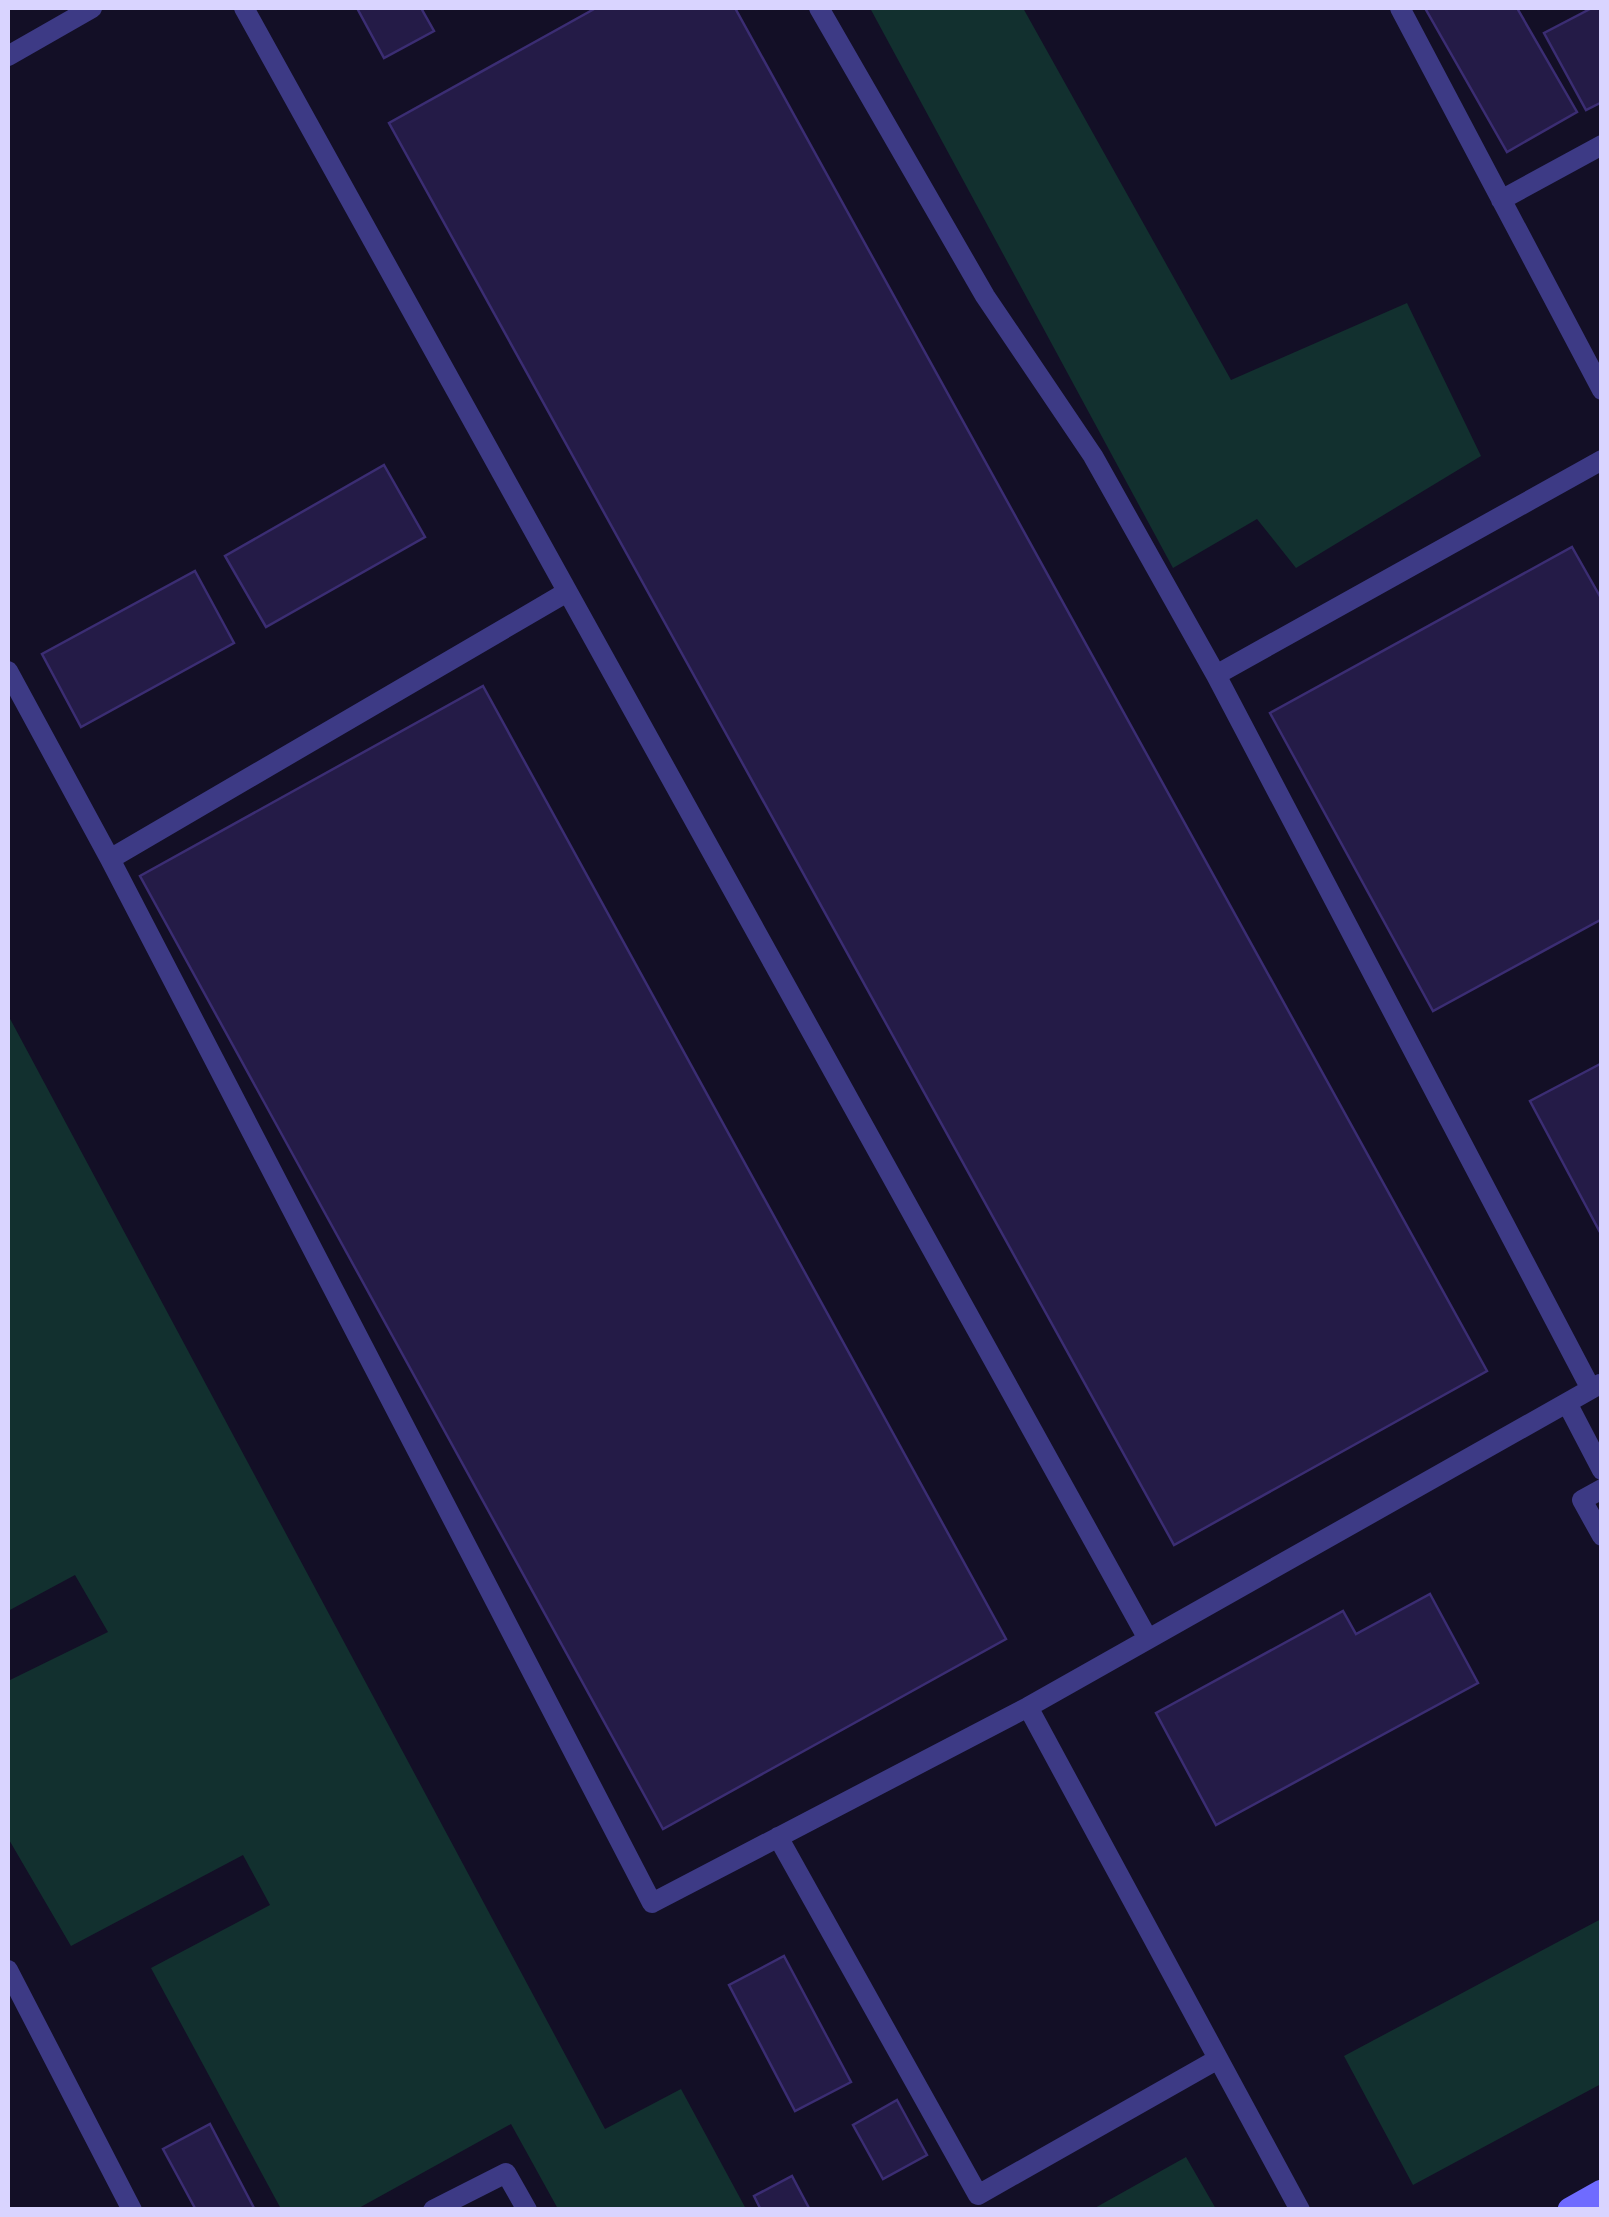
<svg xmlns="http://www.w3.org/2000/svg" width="1609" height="2217" font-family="Figtree,sans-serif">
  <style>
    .green { fill: #12302f }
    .building { fill: #241b47; stroke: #3b2d73; stroke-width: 2.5 }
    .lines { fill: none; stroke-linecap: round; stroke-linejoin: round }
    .lane { stroke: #3d3a85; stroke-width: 20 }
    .secondary { stroke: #6f6bff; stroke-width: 25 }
  </style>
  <rect width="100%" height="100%" fill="#130f26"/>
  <path class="green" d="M870,8H1023L1231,380L1407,303L1481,456L1296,568L1257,519L1173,568Z
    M8,1015L605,2129L681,2089L746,2209H558L511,2124L357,2209H281L151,1968L270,1905L243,1855L71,1946L8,1838V1681L108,1632L75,1575L8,1611Z
    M1601,1919V2084L1413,2185L1344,2056Z
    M1186,2157L1216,2209H1093Z"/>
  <path class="building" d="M357,8H421L434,31L384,58Z
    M596,8H735L1487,1371L1174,1545L389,123Z
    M1425,8H1517L1577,112L1507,152Z
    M1592,8H1602V102L1586,110L1544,33Z
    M384,465L425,537L266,627L225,556Z
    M1572,547L1602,600V919L1433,1011L1270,713Z
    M195,571L234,643L81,727L42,654Z
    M483,686L1006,1639L663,1829L140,876Z
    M1602,1063V1236L1530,1101Z
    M1430,1594L1478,1683L1216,1825L1156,1713L1343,1611L1356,1634Z
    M784,1956L851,2082L795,2111L729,1985Z
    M897,2100L927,2155L883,2179L853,2125Z
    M210,2124L255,2210H196L163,2149Z
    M792,2176L810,2210H761L754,2196Z"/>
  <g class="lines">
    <path class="lane" d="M244,8L1148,1639
      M819,8L985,296L1093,456L1216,675L1591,1389
      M1400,8L1602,390
      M8,56L92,8
      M1501,200L1602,145
      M8,671L110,859L652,1903L1028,1707
      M1216,675L1602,460
      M110,859L567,592
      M1567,1403L1602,1470
      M1602,1489L1582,1500L1602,1536
      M778,1837L978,2195L1218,2059
      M8,1970L132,2210
      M433,2210L506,2173L527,2210
      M1300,2210L1028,1707L1600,1384"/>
    <path class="secondary" d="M1570,2210L1602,2192"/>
  </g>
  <rect width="1609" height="2217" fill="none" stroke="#d9d4ff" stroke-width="20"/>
</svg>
